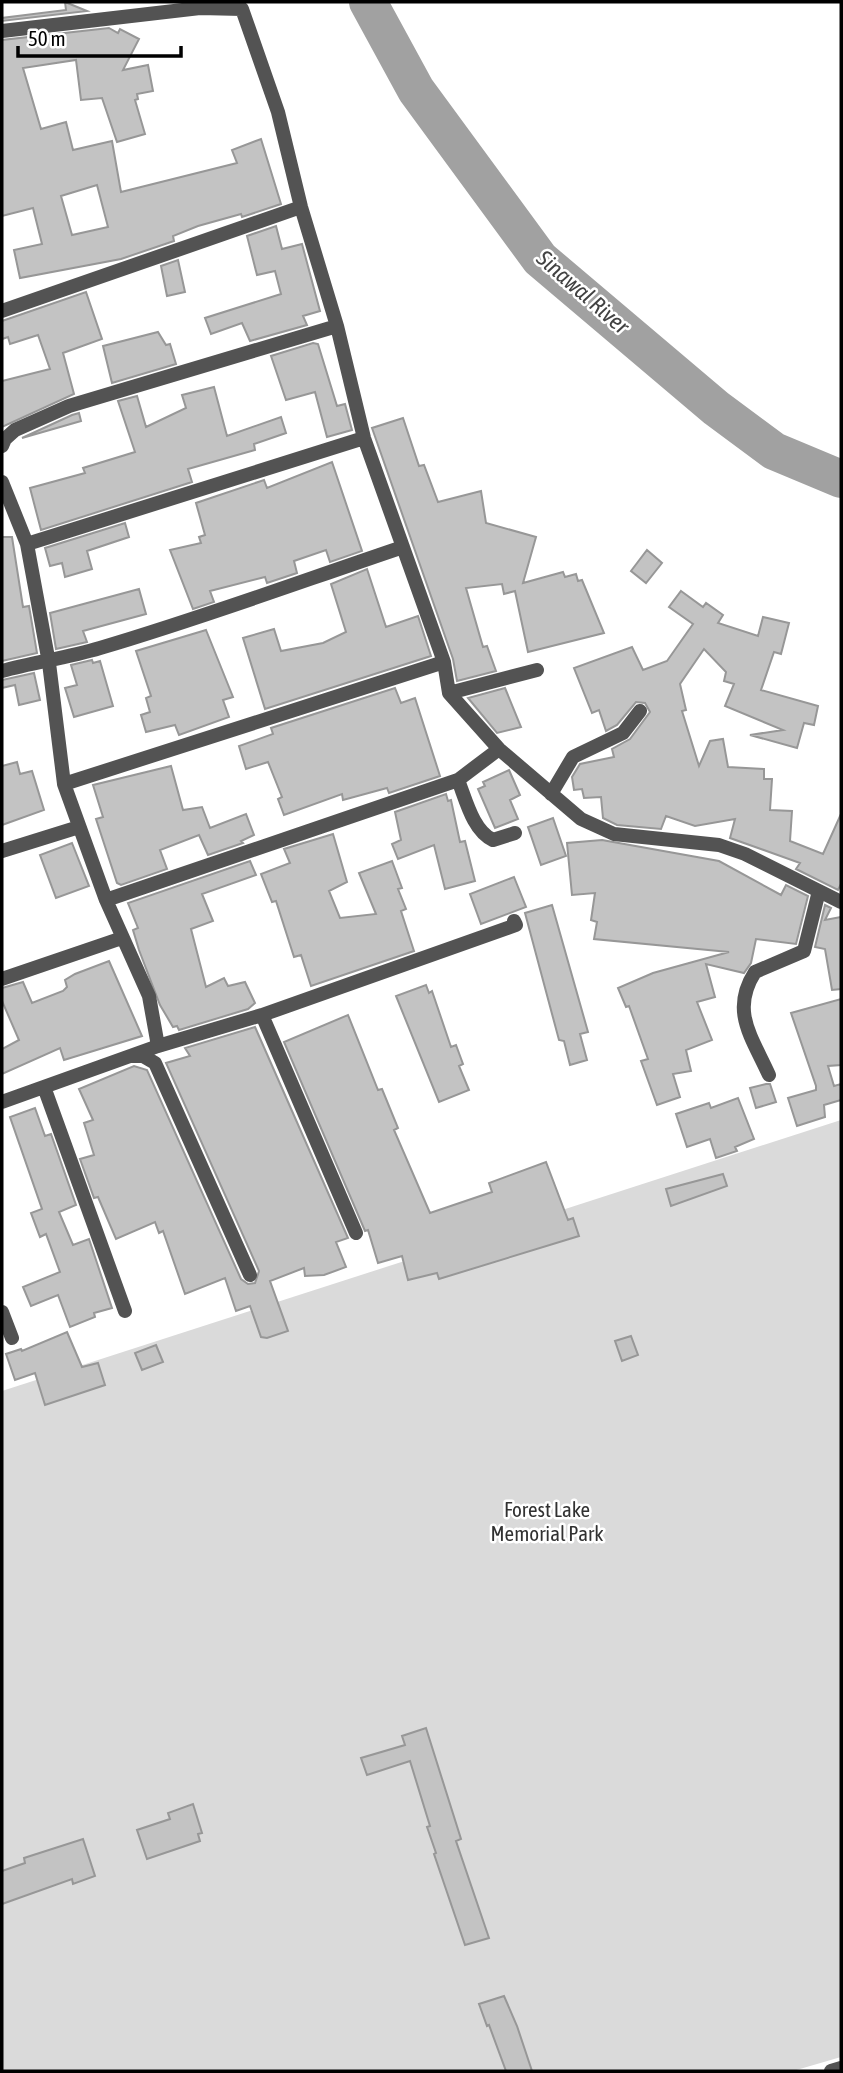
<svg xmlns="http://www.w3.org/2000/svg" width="843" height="2073" font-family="'Asap Condensed',sans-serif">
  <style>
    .green { fill: #dadada }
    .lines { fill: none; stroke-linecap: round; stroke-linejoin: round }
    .river { stroke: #a1a1a1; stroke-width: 38 }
    .building { fill: #c3c3c3; stroke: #979797; stroke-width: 2; fill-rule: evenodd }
    .street { stroke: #535353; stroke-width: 14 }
    .labels { text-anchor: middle; stroke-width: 5; stroke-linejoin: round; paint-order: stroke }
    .park-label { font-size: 21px; fill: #313131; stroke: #fff }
    .water-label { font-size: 23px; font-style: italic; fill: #424242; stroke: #fff }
  </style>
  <rect width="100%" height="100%" fill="#fff"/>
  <path class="green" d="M841,1120V2057L793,2071H2V1391Z"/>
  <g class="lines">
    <path class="river" d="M368,2L416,90L540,259L716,408L774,451L841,479"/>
  </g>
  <path class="building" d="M65,2L87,11L2,21V18L66,10Z
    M109,28L118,33L120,29L139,39L123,70L148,65L153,91L137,94L138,99L135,100L145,134L117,142L102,98L81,100L76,60L23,68L41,129L66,122L73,150L112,141L121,192L237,163L232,150L261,139L281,204L242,217L241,214L198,226L173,236L174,241L121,259L20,278L14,250L42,244L33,208L2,216V40ZM97,185L108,227L72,235L61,196Z
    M276,226L282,249L302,244L320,311L303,316L307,325L250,341L242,323L211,334L205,318L281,294L275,271L257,275L247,236Z
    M178,260L185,292L167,296L161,266Z
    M86,292L102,339L63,353L74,394L2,427V381L50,369L38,335L10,344L8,337L2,339V321Z
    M158,332L166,345L170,344L176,364L112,383L103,346Z
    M313,343L318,344L337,406L345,404L352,430L327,437L315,392L286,400L271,356Z
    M214,387L227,436L281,417L286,433L254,444L255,450L188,469L192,482L41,530L30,488L85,473L83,468L135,452L118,401L137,396L146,427L186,408L182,395Z
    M79,413L81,421L22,438L72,415Z
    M403,418L419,466L424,465L438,502L481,491L486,523L536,537L523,583L563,572L565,577L576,574L578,581L582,580L604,633L528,652L515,591L504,594L502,584L466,588L483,647L487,646L496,671L457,681L453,659L372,428Z
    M332,462L362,551L330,562L326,550L294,561L297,573L267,583L265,577L210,591L214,602L193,609L170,550L201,543L199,537L205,535L196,503L264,480L267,488Z
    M125,523L129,537L87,551L92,569L65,577L62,563L50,566L45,548Z
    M2,537H12L23,607L29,606L37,653L2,661Z
    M647,550L662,563L646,583L631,571Z
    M367,569L386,627L418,616L431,656L265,709L243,638L274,629L281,651L323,643L346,632L331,584Z
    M139,589L146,614L83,631L87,642L56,649L50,613Z
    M681,591L703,607L706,603L723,615L718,623L758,636L763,617L789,623L781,654L774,652L761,690L818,706L814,725L804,723L797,748L750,735L783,730L725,706L734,684L724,681L726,672L704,649L680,684L686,710L682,711L699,766L710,741L723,739L728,767L764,769V779H772L770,810L792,811L790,841L823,854L841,814V884L838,890L796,869L800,863L730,838L735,819L695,826L666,816L661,829L617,825L603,818L601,797L584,798L582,789L574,790L572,777L580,764L614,757L612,749L630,739L650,712L645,703L636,702L617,725L606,731L599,710L592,713L574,668L632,647L643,670L667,661L693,624L669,607Z
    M206,630L233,697L223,700L229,717L179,735L175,725L146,732L141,715L150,712L146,698L151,696L136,651Z
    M92,660L93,663L100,661L113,706L74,717L65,688L77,685L71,665Z
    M34,673L40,700L19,705L15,685L2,688V680Z
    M395,688L401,703L415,698L440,776L389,793L387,788L343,800L342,794L284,815L278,799L282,797L268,762L246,769L239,746L273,734L271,728Z
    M505,688L521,727L497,733L468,698Z
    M17,762L20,774L32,771L44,810L2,825V766Z
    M171,766L183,810L202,807L210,828L246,814L254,835L241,841L243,843L208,855L199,835L160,850L167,869L121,885L117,883L96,819L103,817L93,785Z
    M509,770L520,795L510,800L518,819L495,828L478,789L485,786L483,782Z
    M446,794L448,801L451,800L460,842L465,841L475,881L445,889L434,845L398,859L392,844L401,840L395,812Z
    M553,818L566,856L541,865L528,827Z
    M333,834L347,882L329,891L340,918L376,914L359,873L392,861L402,888L398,889L406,909L401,911L414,951L311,986L301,955L294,957L276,901L272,902L261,874L290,863L284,849Z
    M602,840L719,861L781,895L786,885L808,896L796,944L756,939L751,963L744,973L706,964L715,997L697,1002L712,1040L686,1050L691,1071L673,1074L680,1097L657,1105L641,1061L648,1059L629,1006L626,1007L618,988L653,973L729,952L594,939L597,922L591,920L595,893L572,895L567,843Z
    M72,843L89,886L56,898L40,855Z
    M250,861L256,875L202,894L213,921L191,929L206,987L224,978L228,986L245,982L255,1003L248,1009L179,1030L177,1026L173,1027L160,1005L139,950L133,930L138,928L128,903Z
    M514,877L526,907L481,924L470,894Z
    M552,905L588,1032L580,1034L587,1060L570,1065L564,1041L559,1040L525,913Z
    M825,905L831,908L825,920L841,917V989L832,990L825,949L815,947Z
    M109,961L142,1036L64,1060L60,1048L2,1074V1049L19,1040L2,1001V988L23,982L32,1003L63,991L67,987L65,980L75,974Z
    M426,985L429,993L432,991L451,1047L456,1045L463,1064L459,1066L469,1090L439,1102L396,996Z
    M841,999V1065L828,1066L834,1086L841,1084V1100L824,1105L825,1117L797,1126L788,1098L816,1090V1086L791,1013Z
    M348,1015L378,1090L382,1089L398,1128L394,1130L430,1213L492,1192L489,1183L546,1162L568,1220L573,1218L579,1236L439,1279L437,1273L408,1280L402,1256L378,1263L368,1230L365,1231L284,1042Z
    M255,1027L348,1238L336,1242L346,1267L324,1275L305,1276L304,1268L270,1281L288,1331L267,1338L261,1337L250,1306L236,1311L225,1278L185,1294L163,1231L159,1233L155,1222L116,1239L98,1197L94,1198L80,1159L94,1155L84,1123L93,1120L79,1089L134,1066L147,1070L241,1279L248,1284L255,1283L259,1271L166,1063L190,1056L185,1048Z
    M766,1084H770L776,1102L756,1108L750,1088Z
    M738,1098L754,1139L735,1147L737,1151L716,1158L710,1139L687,1147L676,1114L709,1103L711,1108Z
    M35,1108L45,1136L51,1134L76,1205L59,1212L73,1245L89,1239L112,1308L94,1313L95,1317L70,1327L58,1295L31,1306L23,1287L60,1272L46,1234L40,1237L31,1213L42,1209L10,1117Z
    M723,1174L727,1186L671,1206L666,1189Z
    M67,1332L82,1367L98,1363L105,1385L45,1405L35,1373L15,1380L6,1354L21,1349L22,1351Z
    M631,1336L638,1355L622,1361L615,1341Z
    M156,1345L163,1362L142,1370L135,1353Z
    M426,1728L461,1839L456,1841L489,1938L465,1945L434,1854L436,1853L427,1827L430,1826L410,1761L367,1775L361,1758L405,1745L402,1736Z
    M193,1804L202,1833L198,1834L200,1841L147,1859L137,1830L170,1819L168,1813Z
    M83,1839L95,1876L73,1884L72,1879L2,1904V1871L25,1863L24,1858Z
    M504,1996L517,2026L532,2071H506L489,2025L487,2026L479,2004Z"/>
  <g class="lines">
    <path class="street" d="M2,31L200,8L242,9L278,112L301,207L337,326L364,438L444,662
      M2,311L301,207
      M2,446L5,439L15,430L69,406L337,326
      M2,482L27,544L49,663L64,784L106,900L149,996L158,1046
      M27,544L364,438
      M2,671C34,662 67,658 100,648C202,618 302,581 403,547
      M449,693L537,670
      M458,780C466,800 473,831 493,840L515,833
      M64,784L444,662L449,693L499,749L581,819L614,834L719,845L745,854L841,902
      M551,794L573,757L623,733L640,711
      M2,851L79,827
      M106,900L458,780L499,749
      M2,979L122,938
      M262,1015L356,1233
      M132,1056H143L155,1063L250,1275
      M769,1075C752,1037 730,1011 755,972L804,951L819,891
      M44,1087L125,1311
      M2,1102L158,1046L262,1015L516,925L514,921
      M2,1312L12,1338
      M831,2071L841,2068"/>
  </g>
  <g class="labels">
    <g class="park-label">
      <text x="547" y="1517">Forest Lake<tspan x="547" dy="24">Memorial Park</tspan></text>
    </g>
    <g class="water-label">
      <text transform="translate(583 292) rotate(41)" y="8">Sinawal River</text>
    </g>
  </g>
  <rect width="843" height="2073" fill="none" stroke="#000000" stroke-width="7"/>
  <path d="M18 46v10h163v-10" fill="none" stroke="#000000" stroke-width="3.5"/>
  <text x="28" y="46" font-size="21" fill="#000000" stroke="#ffffff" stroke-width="5" paint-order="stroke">50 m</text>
</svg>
